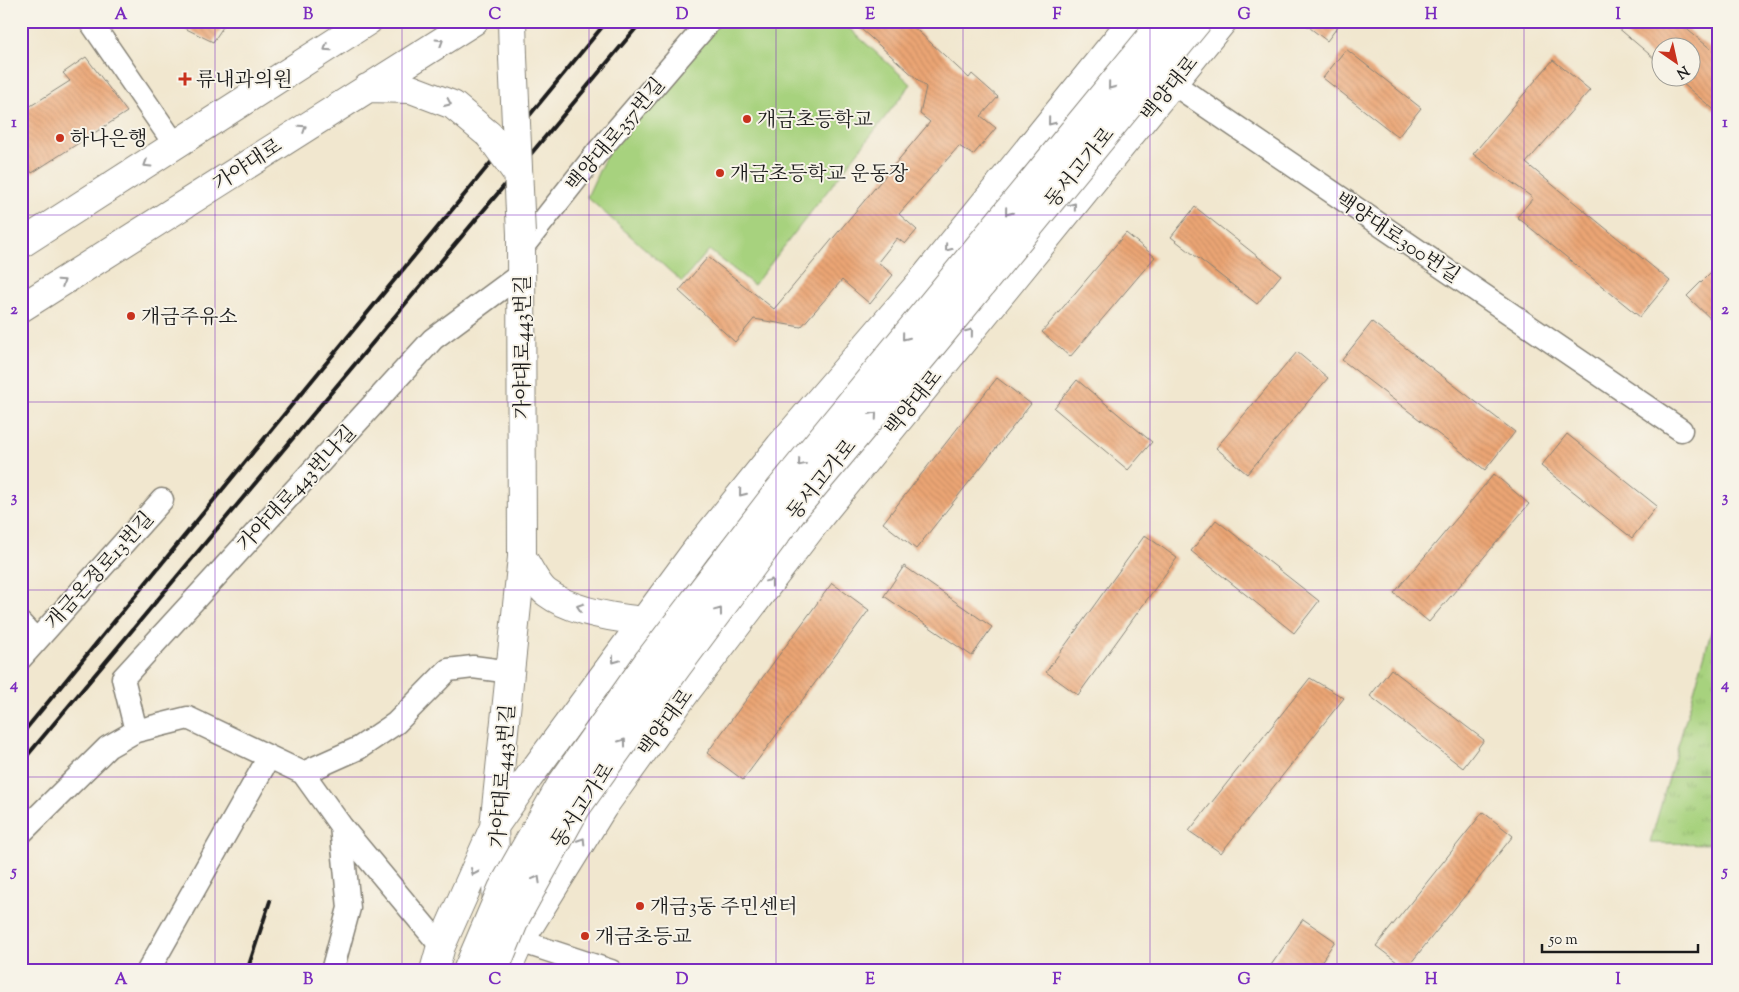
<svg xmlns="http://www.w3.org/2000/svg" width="1739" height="992" font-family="'Sorts Mill Goudy','Noto Serif KR',serif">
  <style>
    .grass { fill: #a7d27e; stroke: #62774d }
    .park { fill: url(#park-tufts); stroke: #62774d }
    .building { fill: url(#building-back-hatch) }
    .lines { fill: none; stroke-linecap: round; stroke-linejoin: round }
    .minor-casing { stroke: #868276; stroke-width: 25 }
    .secondary-casing { stroke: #868276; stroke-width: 30 }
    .minor { stroke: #fff; stroke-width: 22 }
    .secondary { stroke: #fff; stroke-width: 28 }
    .rail { stroke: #1c1c1c; stroke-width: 4 }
    .secondary-bridge-casing { stroke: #868276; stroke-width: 30; stroke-linecap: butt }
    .trunk-bridge-casing { stroke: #868276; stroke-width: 30; stroke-linecap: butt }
    .secondary-bridge { stroke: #fff; stroke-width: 28 }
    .trunk-bridge { stroke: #fff; stroke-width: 28 }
    .oneway { stroke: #999 }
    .grid { fill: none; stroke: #7b2cbf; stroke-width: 1; stroke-opacity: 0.55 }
    .poi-dot { fill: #c8321e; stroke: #f7f3e8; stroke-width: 2 }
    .labels { text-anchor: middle; stroke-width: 4; stroke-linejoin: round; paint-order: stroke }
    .poi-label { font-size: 20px; fill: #1c1c1c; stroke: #f7f3e8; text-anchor: start }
    .street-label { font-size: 20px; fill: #1c1c1c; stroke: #f7f3e8 }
    .neatline { fill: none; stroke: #7b2cbf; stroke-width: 2 }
    .grid-label { font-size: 16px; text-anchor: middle; font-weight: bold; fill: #7b2cbf }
  </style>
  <defs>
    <pattern id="park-tufts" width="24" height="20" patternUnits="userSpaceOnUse" patternTransform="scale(1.25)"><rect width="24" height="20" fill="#a7d27e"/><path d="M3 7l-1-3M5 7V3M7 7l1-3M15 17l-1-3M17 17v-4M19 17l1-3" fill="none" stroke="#8fb46c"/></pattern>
    <pattern id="building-back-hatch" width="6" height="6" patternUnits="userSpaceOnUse" patternTransform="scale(1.25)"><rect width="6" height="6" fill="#eba574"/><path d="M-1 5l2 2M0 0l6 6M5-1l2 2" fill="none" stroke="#c98d64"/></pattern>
  </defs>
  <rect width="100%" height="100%" fill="#f7f3e8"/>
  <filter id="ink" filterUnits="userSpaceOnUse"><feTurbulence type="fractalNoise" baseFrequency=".02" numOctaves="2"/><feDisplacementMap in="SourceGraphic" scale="10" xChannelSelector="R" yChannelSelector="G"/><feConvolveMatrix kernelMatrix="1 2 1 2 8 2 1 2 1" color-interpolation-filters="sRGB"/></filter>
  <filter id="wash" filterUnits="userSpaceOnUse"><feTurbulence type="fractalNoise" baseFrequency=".0096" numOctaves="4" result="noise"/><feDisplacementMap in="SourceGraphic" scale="20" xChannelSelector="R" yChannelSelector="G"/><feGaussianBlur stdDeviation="1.12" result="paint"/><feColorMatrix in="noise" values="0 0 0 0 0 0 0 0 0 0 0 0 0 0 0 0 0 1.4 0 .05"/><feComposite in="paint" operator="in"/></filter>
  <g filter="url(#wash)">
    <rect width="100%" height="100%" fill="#f1e7cf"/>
    <path class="grass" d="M720,21H841L911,84L754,285L709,250L682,282L587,197L609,149Z"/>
    <path class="park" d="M1718,608V844L1650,843Z"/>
    <g id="blocks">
      <path class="building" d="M170,21H227L213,42Z
        M852,21H907L969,78L972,74L998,97L981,116L996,128L973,155L959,146L899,214L917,230L905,244L897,238L878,262L893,275L870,304L842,280L801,327L754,319L735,342L679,291L708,257L774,309L930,122L920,114L926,87Z
        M1301,21H1342L1327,41Z
        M1610,21H1677L1718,55V113L1676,78H1692V48H1662V65Z
        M1346,49L1421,108L1398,137L1323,78Z
        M86,57L127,112L32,173L27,166L21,170V112L70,81L63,73Z
        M1553,60L1590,90L1526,163L1670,281L1640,317L1517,217L1533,198L1473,154Z
        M1195,207L1281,275L1257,304L1171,237Z
        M1126,233L1155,257L1070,357L1042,332Z
        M1718,265V326L1687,296Z
        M1372,322L1515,432L1485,470L1342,360Z
        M1297,352L1328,378L1247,474L1216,448Z
        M997,378L1031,404L916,549L883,523Z
        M1077,380L1152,442L1128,470L1054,408Z
        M1567,434L1657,506L1632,538L1541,466Z
        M1494,474L1529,504L1429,622L1394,593Z
        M1216,520L1319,601L1294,633L1191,551Z
        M1145,535L1177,558L1078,695L1046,672Z
        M904,566L992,627L972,656L884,596Z
        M832,583L869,610L743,780L707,753Z
        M1391,669L1484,740L1463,768L1370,696Z
        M1310,678L1344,698L1221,853L1189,831Z
        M1483,812L1513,836L1406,969L1376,946Z
        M1303,919L1335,941L1315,971H1267Z"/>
    </g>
  </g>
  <g filter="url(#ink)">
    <use href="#blocks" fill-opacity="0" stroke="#868276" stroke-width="1"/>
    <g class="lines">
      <g class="minor-casing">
        <path id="minor" d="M90,21L176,146
          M1159,74L1681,430
          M521,249L596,154L710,21
          M21,624L36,640
          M21,658L162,500
          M136,731L123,678L433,339L521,274
          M303,773L341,826L349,908L332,971
          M341,826L441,946
          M21,833L108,747L136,731L188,718L303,773L359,748L396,723L448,670L473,667L511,672
          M520,941L611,971
          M148,971L269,757"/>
      </g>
      <g class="secondary-casing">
        <path id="secondary" d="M512,21L513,57
          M367,88L411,89L453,105L489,135
          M21,244L368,21
          M21,308L474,21
          M522,557C529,568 537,586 547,593C571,611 614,618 644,621
          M497,909L494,827L522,557L521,234
          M508,968L520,941L603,807L686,692L821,515L1223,21
          M434,971L441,946L494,827L529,777L697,549L780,446L921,282L1132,21"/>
      </g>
      <use href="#minor" class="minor"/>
      <use href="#secondary" class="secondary"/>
      <path class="rail" d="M21,735L607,21
        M21,763L642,21
        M247,971L270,901"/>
      <g class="secondary-bridge-casing">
        <path id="secondary-bridge" d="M513,57L521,234
          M489,135L519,176"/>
      </g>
      <g class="trunk-bridge-casing">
        <path id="trunk-bridge" d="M467,971L502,889L562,783L649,660L776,494L1164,21
          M494,971L516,917L576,808L677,667L797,506L933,344L1198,21"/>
      </g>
      <use href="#secondary-bridge" class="secondary-bridge"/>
      <use href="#trunk-bridge" class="trunk-bridge"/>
    </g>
    <defs><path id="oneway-chevron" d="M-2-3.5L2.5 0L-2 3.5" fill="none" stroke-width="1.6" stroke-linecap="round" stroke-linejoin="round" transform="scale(1.25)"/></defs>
    <g class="oneway">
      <use href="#oneway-chevron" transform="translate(440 42) rotate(-32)"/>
      <use href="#oneway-chevron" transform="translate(327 48) rotate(147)"/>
      <use href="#oneway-chevron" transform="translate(1111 86) rotate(129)"/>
      <use href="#oneway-chevron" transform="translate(448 103) rotate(24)"/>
      <use href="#oneway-chevron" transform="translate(1051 122) rotate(129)"/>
      <use href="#oneway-chevron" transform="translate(303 128) rotate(-33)"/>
      <use href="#oneway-chevron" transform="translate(147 164) rotate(148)"/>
      <use href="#oneway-chevron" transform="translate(1073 206) rotate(-51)"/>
      <use href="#oneway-chevron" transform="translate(1008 212) rotate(129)"/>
      <use href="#oneway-chevron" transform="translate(948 248) rotate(129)"/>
      <use href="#oneway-chevron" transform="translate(62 282) rotate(-33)"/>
      <use href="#oneway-chevron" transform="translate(970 332) rotate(-51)"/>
      <use href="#oneway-chevron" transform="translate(905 337) rotate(129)"/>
      <use href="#oneway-chevron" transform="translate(874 415) rotate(-50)"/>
      <use href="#oneway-chevron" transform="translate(801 463) rotate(130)"/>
      <use href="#oneway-chevron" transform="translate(742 493) rotate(129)"/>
      <use href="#oneway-chevron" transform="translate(770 582) rotate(-53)"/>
      <use href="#oneway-chevron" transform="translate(580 607) rotate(-162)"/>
      <use href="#oneway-chevron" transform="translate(719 611) rotate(-53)"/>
      <use href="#oneway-chevron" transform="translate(615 660) rotate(126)"/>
      <use href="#oneway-chevron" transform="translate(623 742) rotate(-54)"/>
      <use href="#oneway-chevron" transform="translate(582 841) rotate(-58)"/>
      <use href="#oneway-chevron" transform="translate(474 872) rotate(114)"/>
      <use href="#oneway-chevron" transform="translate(537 879) rotate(-61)"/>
    </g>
  </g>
  <path class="grid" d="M215,21V971M402,21V971M589,21V971M776,21V971M963,21V971M1150,21V971M1337,21V971M1524,21V971M21,215H1718M21,402H1718M21,590H1718M21,777H1718"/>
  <g class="poi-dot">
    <path d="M182.5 71.5h5v5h5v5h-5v5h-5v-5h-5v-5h5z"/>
    <circle cx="747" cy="119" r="5"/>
    <circle cx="60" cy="138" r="5"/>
    <circle cx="720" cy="173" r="5"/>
    <circle cx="131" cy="316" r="5"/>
    <circle cx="640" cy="906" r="5"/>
    <circle cx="585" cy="936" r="5"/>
  </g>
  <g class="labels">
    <g class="poi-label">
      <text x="196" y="86">류내과의원</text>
      <text x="757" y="126">개금초등학교</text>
      <text x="70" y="145">하나은행</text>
      <text x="730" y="180">개금초등학교 운동장</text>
      <text x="141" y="323">개금주유소</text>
      <text x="650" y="913">개금3동 주민센터</text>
      <text x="595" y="943">개금초등교</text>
    </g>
    <g class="street-label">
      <text transform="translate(1169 88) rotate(-51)" y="7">백양대로</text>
      <text transform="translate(615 134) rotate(-50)" y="7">백양대로357번길</text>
      <text transform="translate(247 164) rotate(-33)" y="7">가야대로</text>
      <text transform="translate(1079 167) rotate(-51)" y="7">동서고가로</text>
      <text transform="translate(1398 237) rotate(34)" y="7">백양대로300번길</text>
      <text transform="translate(522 347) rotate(-90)" y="7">가야대로443번길</text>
      <text transform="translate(913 402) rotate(-51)" y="7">백양대로</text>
      <text transform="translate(821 479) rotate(-51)" y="7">동서고가로</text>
      <text transform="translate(296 488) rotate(-47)" y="7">가야대로443번나길</text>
      <text transform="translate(99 570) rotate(-48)" y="7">개금온정로13번길</text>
      <text transform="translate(665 722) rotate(-54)" y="7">백양대로</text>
      <text transform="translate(502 776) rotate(-86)" y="7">가야대로443번길</text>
      <text transform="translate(582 805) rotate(-57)" y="7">동서고가로</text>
    </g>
  </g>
  <rect width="1739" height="992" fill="none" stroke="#f7f3e8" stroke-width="55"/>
  <g transform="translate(1676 62) rotate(146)"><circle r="24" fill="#f7f3e8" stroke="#9f9d96"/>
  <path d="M0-4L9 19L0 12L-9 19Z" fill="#c8321e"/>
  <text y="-8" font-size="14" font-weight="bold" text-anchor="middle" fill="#1c1c1c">N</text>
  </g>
  <path d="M1542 944v8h156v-8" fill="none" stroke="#1c1c1c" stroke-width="2.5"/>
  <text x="1549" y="944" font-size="15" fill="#1c1c1c" stroke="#f7f3e8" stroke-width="4" paint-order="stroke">50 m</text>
  <rect x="28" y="28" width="1684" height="936" class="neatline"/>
  <g class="grid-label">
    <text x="121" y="19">A</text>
    <text x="308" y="19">B</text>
    <text x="495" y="19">C</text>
    <text x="682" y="19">D</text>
    <text x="870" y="19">E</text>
    <text x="1057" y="19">F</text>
    <text x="1244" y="19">G</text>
    <text x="1431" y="19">H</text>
    <text x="1618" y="19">I</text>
    <text x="14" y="127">1</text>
    <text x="1725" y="127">1</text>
    <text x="14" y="314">2</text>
    <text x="1725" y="314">2</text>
    <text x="14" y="502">3</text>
    <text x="1725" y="502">3</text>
    <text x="14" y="689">4</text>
    <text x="1725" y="689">4</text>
    <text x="14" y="876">5</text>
    <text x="1725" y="876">5</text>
    <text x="121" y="984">A</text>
    <text x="308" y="984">B</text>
    <text x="495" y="984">C</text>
    <text x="682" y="984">D</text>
    <text x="870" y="984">E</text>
    <text x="1057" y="984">F</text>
    <text x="1244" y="984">G</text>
    <text x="1431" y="984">H</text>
    <text x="1618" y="984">I</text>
  </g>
</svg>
